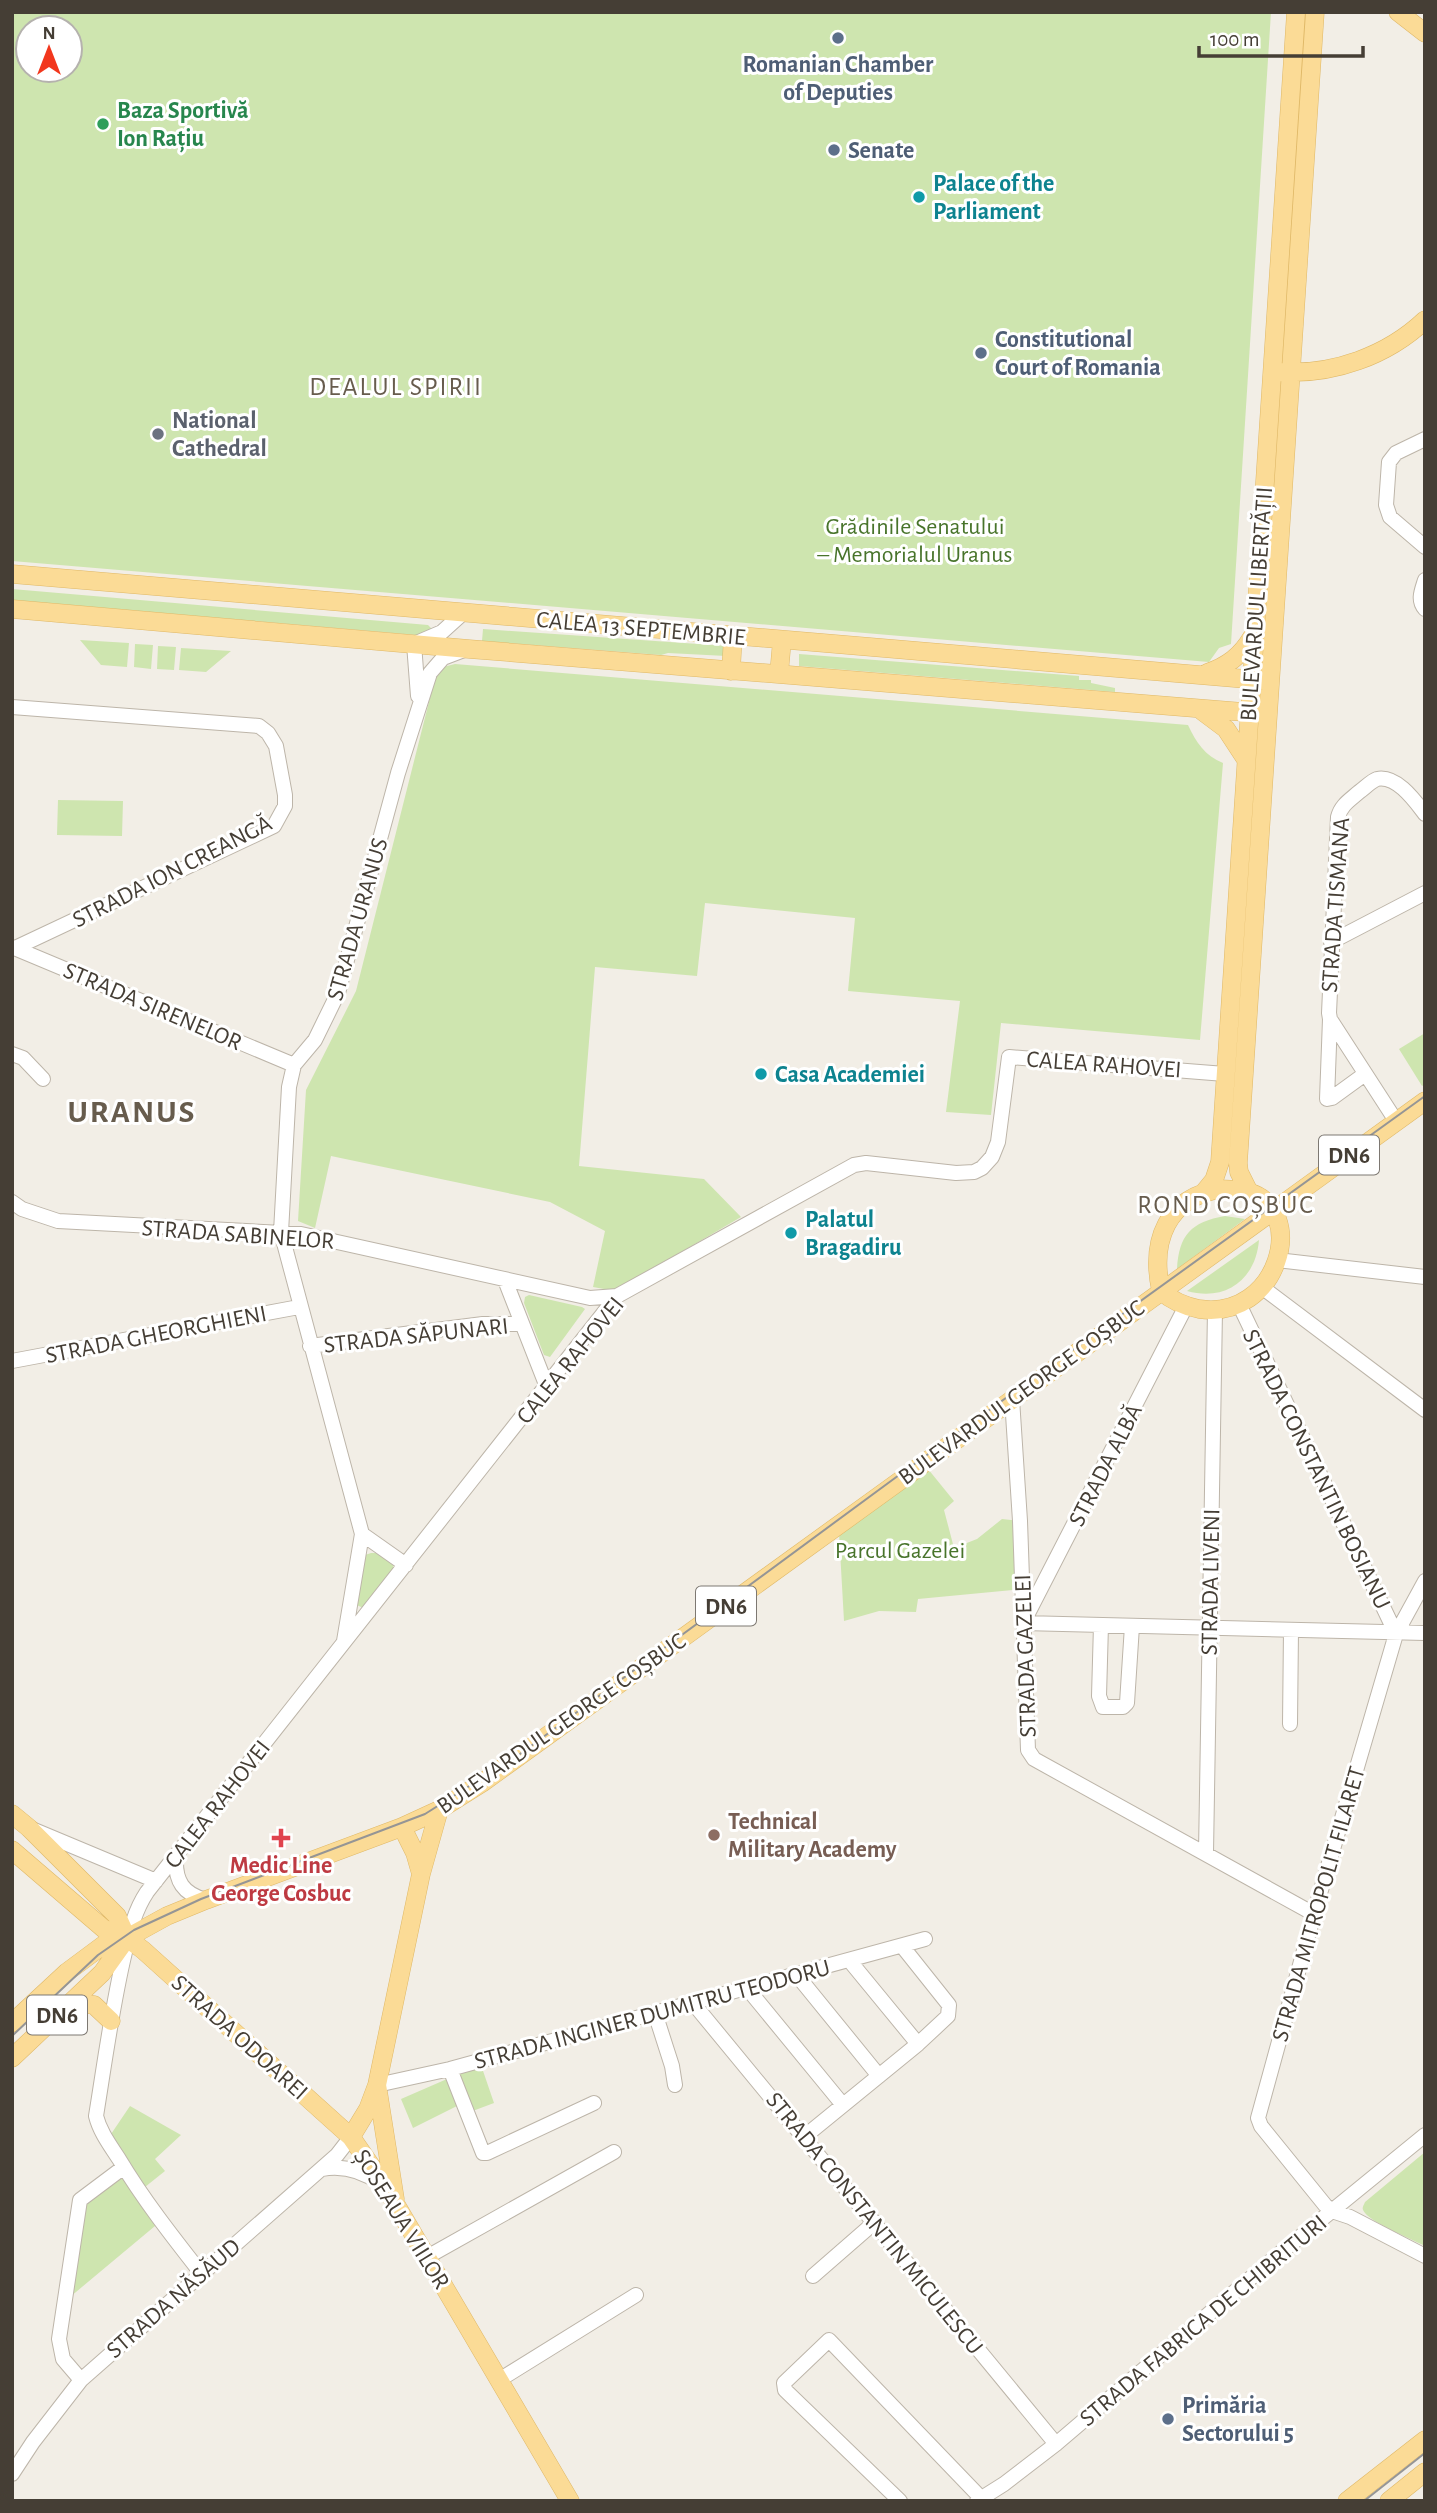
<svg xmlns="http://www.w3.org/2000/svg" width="1437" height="2513" font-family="'Alegreya Sans',sans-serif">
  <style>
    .green { fill: #cee5af; fill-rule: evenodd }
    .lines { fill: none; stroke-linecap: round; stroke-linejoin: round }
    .minor-casing { stroke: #bdb5a9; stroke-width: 16 }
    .major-casing { stroke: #dfb867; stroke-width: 19 }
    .minor { stroke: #fff; stroke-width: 14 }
    .major { stroke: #fbdb96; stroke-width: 18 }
    .tram { stroke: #959595; stroke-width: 2 }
    .service-dot { fill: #5c6f8a; stroke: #fff; stroke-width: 2.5 }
    .leisure-dot { fill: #2e9e5b; stroke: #fff; stroke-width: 2.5 }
    .culture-dot { fill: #0f9aa8; stroke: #fff; stroke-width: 2.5 }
    .worship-dot { fill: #6b7280; stroke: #fff; stroke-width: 2.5 }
    .education-dot { fill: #8d6e63; stroke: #fff; stroke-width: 2.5 }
    .health-dot { fill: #e0444e; stroke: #fff; stroke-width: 2.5 }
    .labels { text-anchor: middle; stroke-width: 6; stroke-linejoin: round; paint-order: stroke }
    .shield { fill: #fff; stroke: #7d7872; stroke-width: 2 }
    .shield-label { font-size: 23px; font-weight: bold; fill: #453e35 }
    .service-label { font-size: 24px; font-weight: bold; fill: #4e5e75; stroke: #fff; text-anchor: start }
    .leisure-label { font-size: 24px; font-weight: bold; fill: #27864d; stroke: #fff; text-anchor: start }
    .culture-label { font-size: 24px; font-weight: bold; fill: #0d838f; stroke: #fff; text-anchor: start }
    .worship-label { font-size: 24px; font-weight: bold; fill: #5b616d; stroke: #fff; text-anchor: start }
    .park-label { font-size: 24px; fill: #48742b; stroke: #fff }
    .street-label { font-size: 24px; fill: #453e35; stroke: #fff }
    .education-label { font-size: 24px; font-weight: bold; fill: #785e54; stroke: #fff; text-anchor: start }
    .health-label { font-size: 24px; font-weight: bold; fill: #be3a42; stroke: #fff }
    .neighbourhood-label { font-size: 26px; letter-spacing: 2px; fill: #675c4d; stroke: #fff }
    .district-label { font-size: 32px; font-weight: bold; letter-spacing: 2px; fill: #675c4d; stroke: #fff }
  </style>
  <rect width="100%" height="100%" fill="#f2eee6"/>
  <path class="green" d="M12,12H1271L1231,644L1219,648L1209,662L12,561ZM70,28V70H28V28Z
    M12,589L428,625L433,630L427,636L12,600Z
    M483,629L727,646L726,656L668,653L661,655L482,641Z
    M80,640L129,643L127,667L101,665Z
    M135,644L153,645L151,669L134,667Z
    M158,646L176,647L174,670L157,669Z
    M181,648L231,651L206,672L179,670Z
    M799,654L1079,676V680H1091V683L1115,688V692L799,666Z
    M455,664L1188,725C1196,742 1205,756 1223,763L1200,1040L1001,1023L991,1115L946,1112L960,1001L848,991L855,918L705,903L697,976L595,967L579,1166L704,1179L741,1217L615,1291L593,1287L605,1231L550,1202L331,1156L315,1228L298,1221L306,1090L356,991L436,674L443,667Z
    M58,800L123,801L122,836L57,835Z
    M1425,1033V1084L1422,1086L1399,1049Z
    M1225,1216L1245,1219L1177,1269C1179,1235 1191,1222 1225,1216Z
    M1259,1240C1256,1279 1226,1302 1187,1291Z
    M529,1295L582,1307L585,1309L550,1357L544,1355L524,1303L525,1297Z
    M928,1469L954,1501L944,1510L954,1548L977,1539L1002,1519L1020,1521L1022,1589L918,1599L916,1612L879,1611L844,1621L839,1533Z
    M371,1553H377L392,1562L394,1568L366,1609L354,1604L365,1555Z
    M481,2065L494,2103L470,2112L456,2074Z
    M447,2079L457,2106L413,2128L401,2099Z
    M130,2106L181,2135L155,2159L165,2171L140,2191L161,2221L64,2302L80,2200L123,2168L107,2140Z
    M1425,2152V2246C1411,2239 1373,2223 1365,2213C1361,2208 1363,2207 1365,2202Z"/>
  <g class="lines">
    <g class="minor-casing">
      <path id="minor" d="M1425,439L1396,453L1389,462L1386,505L1390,517L1425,547
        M1425,580C1422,590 1417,600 1425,609
        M418,696L414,644L442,632L463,613
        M12,707L259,726L268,733L276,746L285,795V806L274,826L15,948
        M1331,942L1425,893
        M12,947L294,1065
        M1330,1019L1327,1099L1332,1098L1365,1074
        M12,1054L23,1058L43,1079
        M1396,1121L1330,1019L1329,1013L1338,817C1341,805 1350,800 1359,792C1365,788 1371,781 1377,779C1397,775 1415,801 1425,814
        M12,1202L22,1209L58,1221L301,1234L590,1298L617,1296
        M1277,1260L1425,1277
        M505,1280L547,1387
        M1263,1288L1425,1410
        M1239,1304L1396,1634
        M1186,1306L1023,1623L1425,1633
        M310,1346L483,1324H522
        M12,1361L299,1307
        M1012,1399L1020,1521L1028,1750L1034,1759L1314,1914
        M362,1534L406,1565
        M1425,1581L1396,1634L1314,1914L1258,2118L1261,2126L1325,2205L1332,2211L1350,2217L1425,2256
        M1101,1625L1099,1696L1103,1707H1123L1127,1703L1132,1626
        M344,1641L362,1534L281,1232L289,1087L294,1065L315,1040L338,993L398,773L430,673L443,658L464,650
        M1290,1724L1291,1630
        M34,1830L156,1881
        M1206,1853L1215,1310
        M176,1858C175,1881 183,1894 206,1900
        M849,1960L918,2044
        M796,1974L879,2076
        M747,1988L843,2105
        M693,2003L1056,2444
        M655,2013L672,2066L675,2085
        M450,2069L483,2153H487L594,2103
        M377,2085L450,2069L925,1939
        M804,2137L918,2044L948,2016L949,2005L902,1946
        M322,2169C344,2165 363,2171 381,2184
        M427,2257L614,2152
        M201,2273C172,2236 143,2199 119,2159C110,2145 100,2132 96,2116C105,2061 112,2006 125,1952C130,1930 135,1910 147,1892L617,1296L854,1165L866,1163L956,1173L974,1172L982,1168L992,1157L998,1142L1009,1057L1225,1074
        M813,2276L875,2222
        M81,2380L63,2359L59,2339L80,2200L124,2167
        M499,2380L636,2295
        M12,2474L33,2442L81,2380L337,2155L351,2137
        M900,2501L785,2390L784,2383L829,2340L981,2498
        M977,2501L1004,2484L1056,2444L1279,2254L1425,2135"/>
    </g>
    <g class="major-casing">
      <path id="major" d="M1398,12L1425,33
        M1281,372C1333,375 1387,356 1425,320
        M12,574L1270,681
        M12,609L469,649L1268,714
        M731,671L733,636
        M1207,673C1227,666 1241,656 1252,637
        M779,674L782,640
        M1202,711L1226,729L1245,758
        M1221,1189C1230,1190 1240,1189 1248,1192C1309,1209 1279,1321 1199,1309C1184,1306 1172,1301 1161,1291C1150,1241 1167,1197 1221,1189Z
        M1205,1191L1214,1180L1220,1162L1296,12
        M1249,1192L1239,1172L1238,1163L1315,12
        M12,1814L29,1828L117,1916L127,1938
        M402,1827L415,1853L421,1874
        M12,1850L104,1929L127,1938L143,1950L351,2137L385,2186L570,2501
        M71,2002L94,2005L111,2021
        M12,2023L67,1972L106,1943L127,1938L167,1916L206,1900L402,1827L439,1810L482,1783L1425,1101
        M12,2058L102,1973L127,1938
        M377,2085L395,2199
        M351,2137L368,2109L377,2085L421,1874L439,1810
        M1347,2501L1425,2440
        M1389,2501L1425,2472"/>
    </g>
    <use href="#minor" class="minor"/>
    <use href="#major" class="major"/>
    <path class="tram" d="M12,2036L98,1955L134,1930L201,1899L425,1814L520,1754L895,1478L1425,1096
      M1364,2501L1425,2453"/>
  </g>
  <g class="service-dot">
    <circle cx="838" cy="38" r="7"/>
    <circle cx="834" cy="150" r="7"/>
    <circle cx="981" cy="353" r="7"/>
    <circle cx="1168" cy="2419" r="7"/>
  </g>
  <circle class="leisure-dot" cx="103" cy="124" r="7"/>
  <g class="culture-dot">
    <circle cx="919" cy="197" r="7"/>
    <circle cx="761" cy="1074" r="7"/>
    <circle cx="791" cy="1233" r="7"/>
  </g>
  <circle class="worship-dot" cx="158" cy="434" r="7"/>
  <circle class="education-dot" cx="714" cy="1835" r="7"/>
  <path class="health-dot" d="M277.5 1827.5h7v7h7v7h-7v7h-7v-7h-7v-7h7z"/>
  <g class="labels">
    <g class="shield">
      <rect x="1319" y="1135.5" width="60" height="39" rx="5"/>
      <rect x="696" y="1586.5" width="60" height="39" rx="5"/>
      <rect x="27" y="1995.5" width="60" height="39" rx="5"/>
    </g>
    <g class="shield-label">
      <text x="1349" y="1163">DN6</text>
      <text x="726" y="1614">DN6</text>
      <text x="57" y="2023">DN6</text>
    </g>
    <g class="service-label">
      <text x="838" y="72" text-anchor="middle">Romanian Chamber<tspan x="838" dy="28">of Deputies</tspan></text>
      <text x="848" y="158">Senate</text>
      <text x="995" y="347">Constitutional<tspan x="995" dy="28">Court of Romania</tspan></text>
      <text x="1182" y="2413">Primăria<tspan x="1182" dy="28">Sectorului 5</tspan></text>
    </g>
    <g class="leisure-label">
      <text x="117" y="118">Baza Sportivă<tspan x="117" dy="28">Ion Rațiu</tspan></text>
    </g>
    <g class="culture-label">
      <text x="933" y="191">Palace of the<tspan x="933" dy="28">Parliament</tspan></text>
      <text x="775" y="1082">Casa Academiei</text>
      <text x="805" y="1227">Palatul<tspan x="805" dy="28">Bragadiru</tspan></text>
    </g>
    <g class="worship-label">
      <text x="172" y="428">National<tspan x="172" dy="28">Cathedral</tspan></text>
    </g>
    <g class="park-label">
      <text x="915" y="534">Grădinile Senatului<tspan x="915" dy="28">– Memorialul Uranus</tspan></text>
      <text x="900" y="1558">Parcul Gazelei</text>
    </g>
    <g class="street-label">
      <text transform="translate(1256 604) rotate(-86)" y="8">BULEVARDUL LIBERTĂȚII</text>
      <text transform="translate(641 628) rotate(5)" y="8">CALEA 13 SEPTEMBRIE</text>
      <text transform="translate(172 871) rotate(-27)" y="8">STRADA ION CREANGĂ</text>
      <text transform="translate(1335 905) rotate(-86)" y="8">STRADA TISMANA</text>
      <text transform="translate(357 919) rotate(-74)" y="8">STRADA URANUS</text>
      <text transform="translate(153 1006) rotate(23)" y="8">STRADA SIRENELOR</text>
      <text transform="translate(1104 1064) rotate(4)" y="8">CALEA RAHOVEI</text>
      <text transform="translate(238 1234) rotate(4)" y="8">STRADA SABINELOR</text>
      <text transform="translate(156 1334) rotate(-11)" y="8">STRADA GHEORGHIENI</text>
      <text transform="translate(416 1335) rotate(-6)" y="8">STRADA SĂPUNARI</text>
      <text transform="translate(570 1360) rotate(-51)" y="8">CALEA RAHOVEI</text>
      <text transform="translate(1021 1392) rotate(-36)" y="8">BULEVARDUL GEORGE COȘBUC</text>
      <text transform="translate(1105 1465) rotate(-63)" y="8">STRADA ALBĂ</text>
      <text transform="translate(1317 1469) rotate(64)" y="8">STRADA CONSTANTIN BOSIANU</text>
      <text transform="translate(1210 1582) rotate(-89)" y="8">STRADA LIVENI</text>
      <text transform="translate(1025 1656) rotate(-92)" y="8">STRADA GAZELEI</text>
      <text transform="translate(561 1723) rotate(-35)" y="8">BULEVARDUL GEORGE COȘBUC</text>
      <text transform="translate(217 1804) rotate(-52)" y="8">CALEA RAHOVEI</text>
      <text transform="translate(1318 1904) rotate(-74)" y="8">STRADA MITROPOLIT FILARET</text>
      <text transform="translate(652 2014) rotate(-15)" y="8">STRADA INGINER DUMITRU TEODORU</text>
      <text transform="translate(240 2037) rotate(42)" y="8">STRADA ODOAREI</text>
      <text transform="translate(402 2219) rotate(58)" y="8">ȘOSEAUA VIILOR</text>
      <text transform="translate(875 2223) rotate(51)" y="8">STRADA CONSTANTIN MICULESCU</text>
      <text transform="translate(173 2298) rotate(-41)" y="8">STRADA NĂSĂUD</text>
      <text transform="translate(1203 2320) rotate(-40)" y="8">STRADA FABRICA DE CHIBRITURI</text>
    </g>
    <g class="education-label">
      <text x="728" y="1829">Technical<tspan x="728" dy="28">Military Academy</tspan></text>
    </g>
    <g class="health-label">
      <text x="281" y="1873">Medic Line<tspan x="281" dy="28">George Cosbuc</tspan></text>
    </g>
    <g class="neighbourhood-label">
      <text x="396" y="395">DEALUL SPIRII</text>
      <text x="1226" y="1213">ROND COȘBUC</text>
    </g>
    <g class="district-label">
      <text x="132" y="1122">URANUS</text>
    </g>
  </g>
  <rect width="1437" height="2513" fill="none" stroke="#453e35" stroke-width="28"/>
  <g transform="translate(49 49)"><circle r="33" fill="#ffffff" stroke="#b5b2ae" stroke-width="2"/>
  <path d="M0-5L12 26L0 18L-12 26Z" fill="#f2371d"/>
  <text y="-10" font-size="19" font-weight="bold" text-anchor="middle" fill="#453e35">N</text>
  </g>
  <path d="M1199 46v10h164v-10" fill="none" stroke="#453e35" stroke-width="3.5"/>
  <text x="1210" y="46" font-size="21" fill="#453e35" stroke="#ffffff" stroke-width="5" paint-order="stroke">100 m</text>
</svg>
